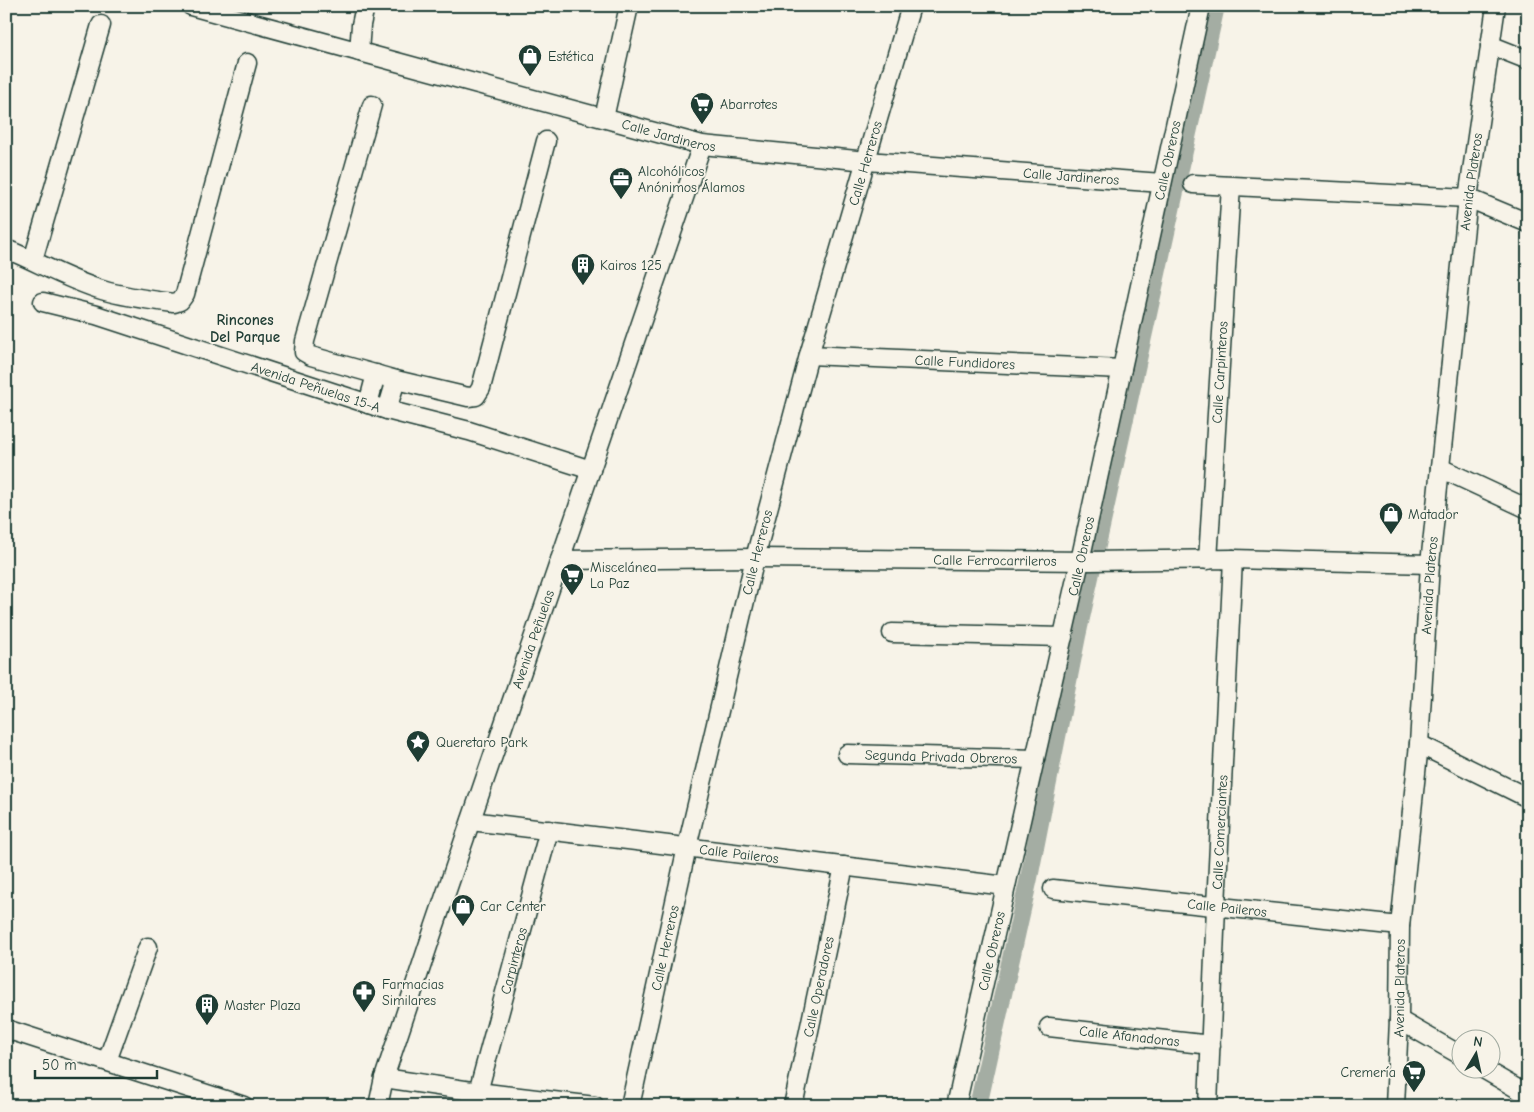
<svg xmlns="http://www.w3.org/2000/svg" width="1534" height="1112" font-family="'Comic Neue',sans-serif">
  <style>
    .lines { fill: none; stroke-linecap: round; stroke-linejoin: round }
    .canal { stroke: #a4ada3; stroke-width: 18 }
    .minor-casing { stroke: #1f3d34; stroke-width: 21 }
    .minor { stroke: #f7f3e8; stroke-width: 18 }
    .labels { text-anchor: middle; stroke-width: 4; stroke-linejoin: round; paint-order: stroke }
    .poi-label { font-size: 14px; fill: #1f3d34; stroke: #f7f3e8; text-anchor: start }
    .street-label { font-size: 14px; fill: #1f3d34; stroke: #f7f3e8 }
    .neighbourhood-label { font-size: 15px; font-weight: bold; fill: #1f3d34; stroke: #f7f3e8 }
  </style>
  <rect width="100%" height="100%" fill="#f7f3e8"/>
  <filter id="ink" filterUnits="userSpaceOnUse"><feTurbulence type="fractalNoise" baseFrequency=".02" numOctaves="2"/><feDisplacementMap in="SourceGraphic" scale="10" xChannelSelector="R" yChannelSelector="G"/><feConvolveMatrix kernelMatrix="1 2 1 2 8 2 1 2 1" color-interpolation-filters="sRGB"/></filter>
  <g filter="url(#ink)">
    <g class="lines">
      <path class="canal" d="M978,1106L1029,878L1077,636L1216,6"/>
      <g class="minor-casing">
        <g id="minor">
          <path id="s1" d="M191,6L702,145L867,161L1162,183"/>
          <path d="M1490,45L1528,60"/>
          <path d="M359,52L361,25L365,6"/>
          <path d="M372,105L305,341L304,352L311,356L396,380L468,397L476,396L481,388L546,141"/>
          <path d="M604,118L629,6"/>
          <path d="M1193,184L1468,198L1528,223"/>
          <path d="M6,249C38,262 68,280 102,290C125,297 150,300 174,303L180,301L185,294L247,63"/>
          <path d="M33,260L101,25"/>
          <path id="s2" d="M43,302L96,315L387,410L469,431L591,470"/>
          <path id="s3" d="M809,355L1122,369"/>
          <path d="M368,404L376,374"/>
          <path d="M387,410L396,380"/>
          <path d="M1440,468L1528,509"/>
          <path id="s4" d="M560,560L755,558L1090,561L1233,559L1430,564"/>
          <path id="s5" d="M1208,560L1231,186"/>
          <path d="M892,633L1063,637"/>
          <path d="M1419,744L1528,798"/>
          <path id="s6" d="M847,754L1035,759"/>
          <path id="s7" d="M471,821L1006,886"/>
          <path id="s8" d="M1053,889L1400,926"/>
          <path d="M1399,1020L1462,1056"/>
          <path id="s9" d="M1049,1027L1211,1045"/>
          <path d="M6,1029L244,1106"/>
          <path d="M107,1061L148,947"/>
          <path d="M1485,1070L1528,1095"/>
          <path d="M384,1078L478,1092L595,1106"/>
          <path id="s10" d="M478,1092L549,830"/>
          <path id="s11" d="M378,1106L384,1078L434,928L702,145"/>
          <path id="s12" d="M630,1106L687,847L755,558L809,355L911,6"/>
          <path id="s13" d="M793,1106L844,866"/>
          <path id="s14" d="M956,1106L1080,561L1201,6"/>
          <path id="s15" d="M1208,1106L1216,906L1233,559"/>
          <path id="s16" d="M1395,1106L1399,1020L1400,926L1419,744L1430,564L1468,198L1496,6"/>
        </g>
      </g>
      <use href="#minor" class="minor"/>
    </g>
  </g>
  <defs>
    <g id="shop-pin" transform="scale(1.25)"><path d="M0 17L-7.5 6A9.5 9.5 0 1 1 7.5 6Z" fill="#1f3d34" stroke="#f7f3e8"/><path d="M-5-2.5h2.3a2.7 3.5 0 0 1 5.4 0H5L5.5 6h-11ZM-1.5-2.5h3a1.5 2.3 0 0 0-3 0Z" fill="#fff"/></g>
    <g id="supermarket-pin" transform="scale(1.25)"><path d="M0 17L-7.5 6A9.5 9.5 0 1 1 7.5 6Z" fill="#1f3d34" stroke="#f7f3e8"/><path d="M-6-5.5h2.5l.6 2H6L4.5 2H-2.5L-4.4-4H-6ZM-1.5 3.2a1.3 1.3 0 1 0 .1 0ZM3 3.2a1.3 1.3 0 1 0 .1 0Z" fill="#fff"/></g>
    <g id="office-pin" transform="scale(1.25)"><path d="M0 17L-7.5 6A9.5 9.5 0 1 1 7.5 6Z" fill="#1f3d34" stroke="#f7f3e8"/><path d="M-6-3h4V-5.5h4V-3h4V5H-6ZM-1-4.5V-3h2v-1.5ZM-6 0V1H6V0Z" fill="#fff"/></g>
    <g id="building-pin" transform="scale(1.25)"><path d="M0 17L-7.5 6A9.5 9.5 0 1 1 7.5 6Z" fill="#1f3d34" stroke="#f7f3e8"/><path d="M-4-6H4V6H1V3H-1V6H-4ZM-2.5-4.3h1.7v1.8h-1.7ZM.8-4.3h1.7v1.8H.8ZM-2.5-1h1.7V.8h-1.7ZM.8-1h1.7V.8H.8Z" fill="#fff"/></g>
    <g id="sight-pin" transform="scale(1.25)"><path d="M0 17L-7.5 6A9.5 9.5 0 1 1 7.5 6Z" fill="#1f3d34" stroke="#f7f3e8"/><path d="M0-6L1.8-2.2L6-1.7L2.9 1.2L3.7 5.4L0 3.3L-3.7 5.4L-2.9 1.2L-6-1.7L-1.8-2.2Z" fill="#fff"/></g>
    <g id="pharmacy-pin" transform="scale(1.25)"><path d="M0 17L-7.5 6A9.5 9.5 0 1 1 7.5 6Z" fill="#1f3d34" stroke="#f7f3e8"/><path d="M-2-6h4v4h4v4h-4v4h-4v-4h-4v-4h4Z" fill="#fff"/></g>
  </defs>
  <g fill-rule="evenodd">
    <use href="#shop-pin" x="530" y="56"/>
    <use href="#supermarket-pin" x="702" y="104"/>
    <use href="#office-pin" x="621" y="179"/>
    <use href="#building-pin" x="583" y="265"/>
    <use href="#shop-pin" x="1391" y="514"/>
    <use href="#supermarket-pin" x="572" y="575"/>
    <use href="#sight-pin" x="418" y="742"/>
    <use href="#shop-pin" x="463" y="906"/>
    <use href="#pharmacy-pin" x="364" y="992"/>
    <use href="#building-pin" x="207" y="1005"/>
    <use href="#supermarket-pin" x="1414" y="1072"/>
  </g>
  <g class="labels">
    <g class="poi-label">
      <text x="548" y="61">Estética</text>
      <text x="720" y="109">Abarrotes</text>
      <text x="638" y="176">Alcohólicos<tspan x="638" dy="16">Anónimos Álamos</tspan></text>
      <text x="600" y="270">Kairos 125</text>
      <text x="1408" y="519">Matador</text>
      <text x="590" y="572">Miscelánea<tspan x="590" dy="16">La Paz</tspan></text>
      <text x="436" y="747">Queretaro Park</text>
      <text x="480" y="911">Car Center</text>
      <text x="382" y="989">Farmacias<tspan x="382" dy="16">Similares</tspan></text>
      <text x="224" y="1010">Master Plaza</text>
      <text x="1396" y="1077" text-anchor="end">Cremería</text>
    </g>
    <g class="street-label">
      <text dy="5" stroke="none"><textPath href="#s1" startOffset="495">Calle Jardineros</textPath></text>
      <text dy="5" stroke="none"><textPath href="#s14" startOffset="969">Calle Obreros</textPath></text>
      <text dy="5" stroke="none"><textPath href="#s12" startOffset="972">Calle Herreros</textPath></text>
      <text dy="5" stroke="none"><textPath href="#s1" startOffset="900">Calle Jardineros</textPath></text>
      <text dy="5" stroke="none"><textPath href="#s16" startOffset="928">Avenida Plateros</textPath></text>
      <text dy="5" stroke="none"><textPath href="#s3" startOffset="156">Calle Fundidores</textPath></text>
      <text dy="5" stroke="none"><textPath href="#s5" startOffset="188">Calle Carpinteros</textPath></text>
      <text dy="5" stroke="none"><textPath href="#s2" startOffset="286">Avenida Peñuelas 15-A</textPath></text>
      <text dy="5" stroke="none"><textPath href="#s12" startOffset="568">Calle Herreros</textPath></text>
      <text dy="5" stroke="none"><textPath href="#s14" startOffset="564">Calle Obreros</textPath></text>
      <text dy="5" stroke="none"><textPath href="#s4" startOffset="435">Calle Ferrocarrileros</textPath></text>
      <text dy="5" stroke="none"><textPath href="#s16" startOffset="522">Avenida Plateros</textPath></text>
      <text dy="5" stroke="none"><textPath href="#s11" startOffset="492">Avenida Peñuelas</textPath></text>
      <text dy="5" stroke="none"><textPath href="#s6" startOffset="94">Segunda Privada Obreros</textPath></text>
      <text dy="5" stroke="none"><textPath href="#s15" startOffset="274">Calle Comerciantes</textPath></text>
      <text dy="5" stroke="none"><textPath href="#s7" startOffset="270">Calle Paileros</textPath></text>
      <text dy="5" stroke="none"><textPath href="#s8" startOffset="175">Calle Paileros</textPath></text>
      <text dy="5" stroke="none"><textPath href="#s12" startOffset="162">Calle Herreros</textPath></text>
      <text dy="5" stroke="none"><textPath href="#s14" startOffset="159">Calle Obreros</textPath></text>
      <text dy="5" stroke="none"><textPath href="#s10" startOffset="136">Carpinteros</textPath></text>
      <text dy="5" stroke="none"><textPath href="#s13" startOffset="122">Calle Operadores</textPath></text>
      <text dy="5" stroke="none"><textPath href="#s16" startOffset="118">Avenida Plateros</textPath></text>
      <text dy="5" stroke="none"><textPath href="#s9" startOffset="81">Calle Afanadoras</textPath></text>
    </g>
    <g class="neighbourhood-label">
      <text x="245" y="325">Rincones<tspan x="245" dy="17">Del Parque</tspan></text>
    </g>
  </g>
  <rect width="1534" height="1112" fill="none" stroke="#f7f3e8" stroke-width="25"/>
  <rect x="12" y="12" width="1509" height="1087" fill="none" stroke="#1f3d34" stroke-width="2" filter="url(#ink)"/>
  <g transform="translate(1476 1054) rotate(9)"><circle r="24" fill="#f7f3e8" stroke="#a1aaa0"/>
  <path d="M0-4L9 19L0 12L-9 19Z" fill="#1f3d34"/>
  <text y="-8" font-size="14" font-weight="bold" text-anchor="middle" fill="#1f3d34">N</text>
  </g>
  <path d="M35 1070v8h122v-8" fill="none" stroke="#1f3d34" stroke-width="2.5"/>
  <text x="42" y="1070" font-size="15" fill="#1f3d34" stroke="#f7f3e8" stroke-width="4" paint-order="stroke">50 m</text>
</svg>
